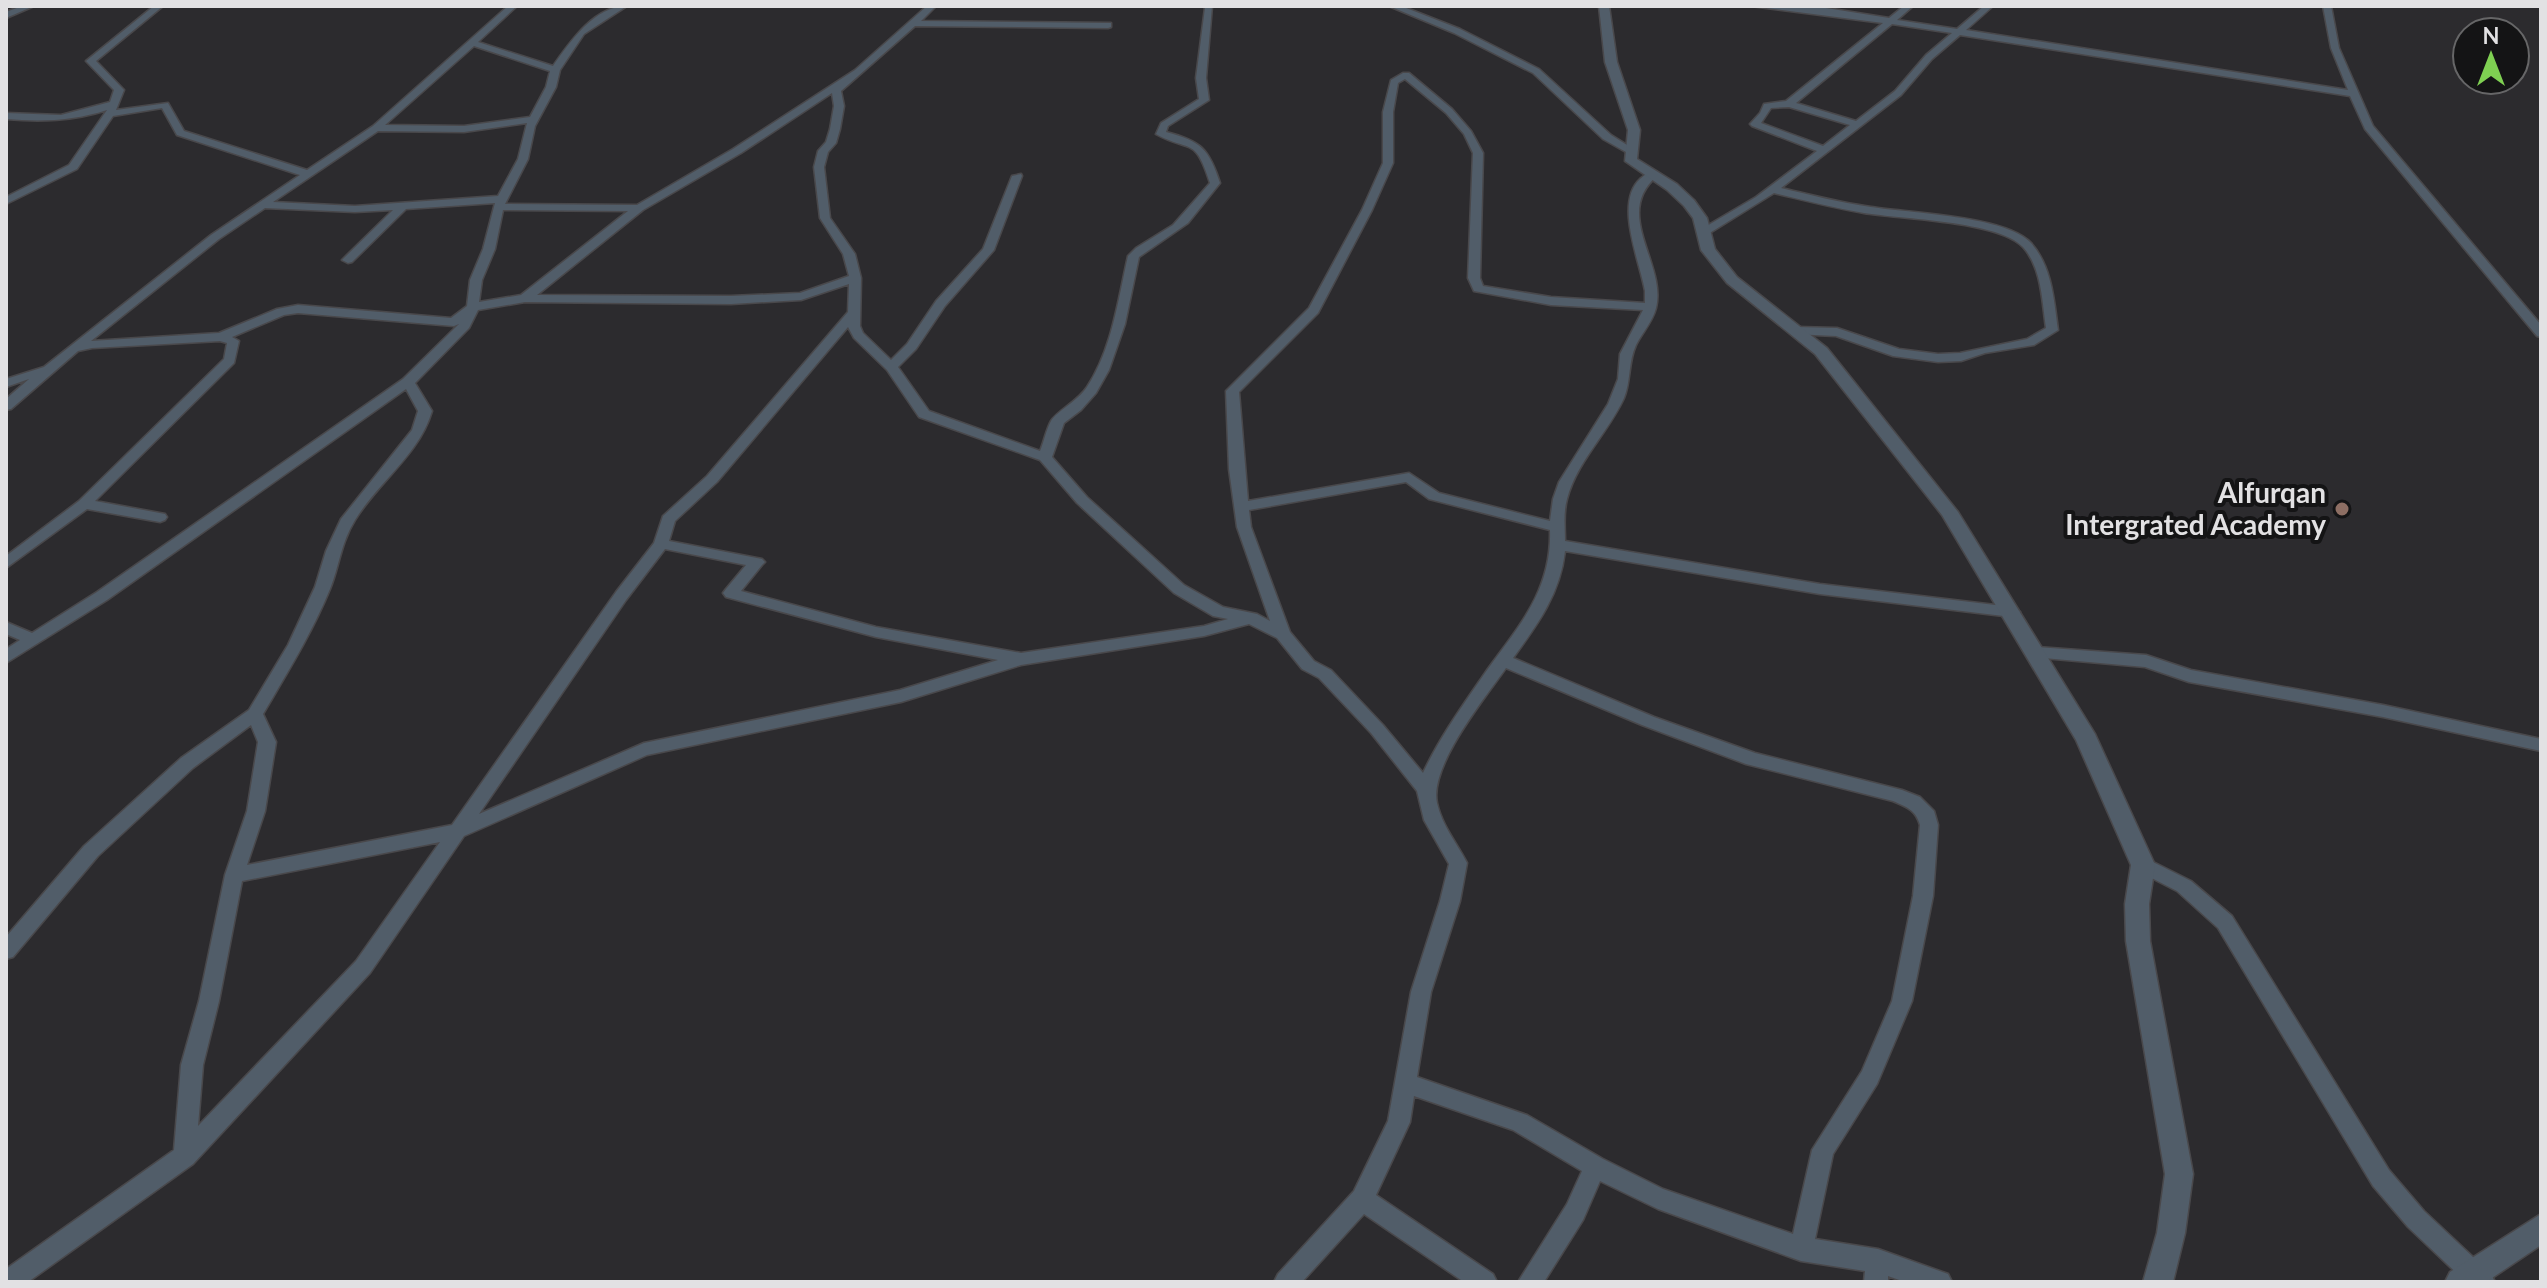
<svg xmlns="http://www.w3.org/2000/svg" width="2547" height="1288" font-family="Lato,sans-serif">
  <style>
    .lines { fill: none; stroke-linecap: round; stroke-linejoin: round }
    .minor-casing { stroke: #49484b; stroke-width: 3 }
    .tertiary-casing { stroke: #49484b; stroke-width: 3 }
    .minor { fill: #515d69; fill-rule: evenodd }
    .tertiary { fill: #515d69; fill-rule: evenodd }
    .education-dot { fill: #8d6e63; stroke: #141415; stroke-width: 3 }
    .labels { text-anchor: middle; stroke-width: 8; stroke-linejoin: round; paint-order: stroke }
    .poi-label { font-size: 28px; font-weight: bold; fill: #e2e1e3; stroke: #141415; text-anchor: end }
  </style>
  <rect width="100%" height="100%" fill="#2c2b2e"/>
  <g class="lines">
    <g class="minor-casing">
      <path id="minor" d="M22,6H34L6,18V12Z
        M154,6H163L96,61L124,90L116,110L168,103L184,131L307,170L373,126L508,6H517L478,42L553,66C570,42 594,6 627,6L584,34L560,70L556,87L535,126L528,159L505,204L637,205L733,149L855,70L927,6H936L921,21L1111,23V27L1108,28L915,26L841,91L844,106L840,129L836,143L828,152L824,167L830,218L855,254L861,278L860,326L863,333L891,360L907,344L936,301L983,249L1012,176L1021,174L1022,176L994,250L945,306L916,349L898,367L929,411L1040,451C1044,442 1046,430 1051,421C1057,411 1078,401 1087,387C1112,349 1118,300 1128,256L1136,248L1173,225L1210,183C1195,135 1190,153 1156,134L1161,123L1199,99L1196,78L1205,8L1203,6H1212L1206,78L1209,100L1168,126L1166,132C1201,141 1209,149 1220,183L1188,223L1139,257L1125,324L1109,370L1096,393L1081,410L1064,423L1052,457L1087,497L1184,585L1223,607L1257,614L1270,621L1237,527L1229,469L1226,391L1309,308L1362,210L1383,163V112L1391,80L1403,73H1409L1452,109L1471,131L1483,153L1480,278L1483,286L1551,297L1645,303V291C1640,262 1614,203 1640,179C1646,174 1649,171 1657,172V176C1612,214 1667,264 1656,308C1653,321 1642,333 1636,345C1628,362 1631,381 1624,398C1608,433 1577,461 1567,499C1563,513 1565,527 1565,541L1820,584L2012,607L2020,612L2012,617L1820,594L1565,551C1560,594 1538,624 1513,658L1654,717L1755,753L1902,790L1920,797L1934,811L1938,825L1933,896L1912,1001L1877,1084L1833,1154L1815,1239L1878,1249L1948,1274L1952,1282H1905L1888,1276V1282H1864L1865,1271L1801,1261L1658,1209L1600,1181L1583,1220L1544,1282H1518L1567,1204L1582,1171L1513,1130L1414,1096L1410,1122L1376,1195L1493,1274L1497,1282H1464L1364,1214L1302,1282H1274L1278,1274L1354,1191L1388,1121L1411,992L1440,901L1449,864L1424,820L1417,791L1371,733L1319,678L1302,669L1277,638L1249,624L1204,636L1021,665L901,702L647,755L464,836L370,973L193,1164L28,1282H6V1269L174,1150L181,1065L199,1001L225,875L247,811L258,742L251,725L193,768L98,856L13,957L6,959V937L84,846L181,758L249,710L288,645L315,587L326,551L341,519L412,430L418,411L406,389L107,600L6,663V649L20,640L6,634V622L32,633L97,592L403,379L459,324L454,326L298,313L284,315L232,337L239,341L234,363L95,501L165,514L167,517L165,520L160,522L87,509L6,568V556L79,501L224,359L227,343L220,341L92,348L78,351L11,409L6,410V399L29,379L6,387V379L44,367L211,235L300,175L177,135L162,108L113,116L77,169L6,204V197L69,165L107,110C73,121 41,122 6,119V113L61,115L110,102L114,90L86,61ZM474,46L550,71L546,87L530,117L464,126L385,125ZM1405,79L1446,113L1464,134L1473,153L1468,278L1474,291L1551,305L1643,310L1620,354L1618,379L1608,404L1559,482L1553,499L1550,521L1439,493L1409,473L1248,501L1239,392L1318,313L1372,210L1393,163V112L1398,83ZM832,93L834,106L830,129L826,142L818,151L814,167L820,218L843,254L849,276L800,293L731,296L537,295L643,210L741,153ZM527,123L518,159L498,196L355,206L273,202L378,131L464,132ZM495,203L483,249L470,280L467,306L451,318L298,305L277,309L219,333L91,341L219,239L265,208L355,212L393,210L344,258L342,260L348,263L352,262L406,209ZM503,210L628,211L521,295L479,302L482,280L495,249ZM849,284L848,312L707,476L663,516L654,543L616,592L452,825L247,865L265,811L276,742L263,714C287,673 312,633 330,589C339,567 341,542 355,520C378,482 419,455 432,411L415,383L469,328L478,310L525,302L731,304L801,300ZM848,327L854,338L887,370L919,417L1040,460L1077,503L1174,593L1213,616L1228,619L1204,626L1021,653L876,627L741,591L762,565L765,562L762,559L669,541L675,521L717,482ZM1406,482L1429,499L1550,530C1552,591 1518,627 1485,673C1463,705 1440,737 1423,773L1383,725L1331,670L1314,661L1290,632L1251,527L1249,510ZM665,549L746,565L726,589L723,593L726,597L876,637L998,660L900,690L644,743L479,814L626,600ZM1506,668L1642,725L1746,764L1893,801C1907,807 1916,810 1920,825L1913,896L1892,1001L1862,1071L1812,1150L1793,1234L1663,1189L1603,1159L1527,1115L1417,1077L1431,992L1460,901L1467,863C1457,843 1442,826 1437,803C1429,766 1485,698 1506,668ZM440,842L356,961L198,1126L203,1065L219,1001L242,881Z
        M1389,6H1401L1460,29L1539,69L1611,135L1635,150L1626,152L1603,139L1533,73L1454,33Z
        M1751,6L1826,8L1889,18L1904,6H1913L1897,20L1957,29L1984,6H1993L1966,30L2348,90L2331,48L2323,6H2331L2339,48L2373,126L2541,325V337L2537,336L2365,129L2350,96L1960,35L1932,59L1901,95L1781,188C1811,195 1841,203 1871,207C1909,213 2007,216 2031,243C2052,267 2054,300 2058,330L2034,345L1985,353L1961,361L1938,362L1893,356L1836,336L1792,334V328L1796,327L1837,328L1899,349L1938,354L1960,353L2027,339L2046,328C2042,302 2042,268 2023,247C1999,221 1901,219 1864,213C1834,208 1804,200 1774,193L1708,234H1700V230L1756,197L1817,151L1752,126L1750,124L1760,113L1764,104L1786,101L1883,23ZM1892,24L1952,33L1926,55L1895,91L1856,121L1796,103ZM1789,107L1850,125L1823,146L1761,123L1771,108Z
        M2037,647L2146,655L2191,670L2383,705L2541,739V751L2383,717L2189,682L2145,667L2031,657L2029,653L2031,649Z
        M2143,857L2191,881L2232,916L2389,1170L2424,1211L2491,1274L2495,1282H2466L2408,1227L2373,1186L2218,928L2177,891L2136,870L2134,865L2136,860Z"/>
    </g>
    <g class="tertiary-casing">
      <path id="tertiary" d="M1599,6H1609L1617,62L1640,130L1637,159L1677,184L1694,200L1707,218L1715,249L1737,277L1827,348L1958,512L2095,734L2155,865L2149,904L2150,941L2193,1174L2185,1233L2173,1282H2143L2157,1233L2165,1174L2126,941L2125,904L2131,865L2076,740L1942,515L1815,354L1727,283L1701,250L1693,218L1684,206L1667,190L1625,161L1628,130L1605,62Z
        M2541,1214V1245L2486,1282H2445L2450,1272Z"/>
    </g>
    <use href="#minor" class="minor"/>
    <use href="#tertiary" class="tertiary"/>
  </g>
  <circle class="education-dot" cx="2342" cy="509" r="8"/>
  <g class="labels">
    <g class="poi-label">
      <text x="2326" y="503">Alfurqan<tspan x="2326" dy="32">Intergrated Academy</tspan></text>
    </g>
  </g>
  <rect width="2547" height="1288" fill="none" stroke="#e2e1e3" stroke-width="16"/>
  <g transform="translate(2491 56)"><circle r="38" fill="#141415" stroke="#666667" stroke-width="2"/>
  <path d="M0-6L14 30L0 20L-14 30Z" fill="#7fd052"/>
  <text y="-12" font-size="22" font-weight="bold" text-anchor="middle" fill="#e2e1e3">N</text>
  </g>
</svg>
